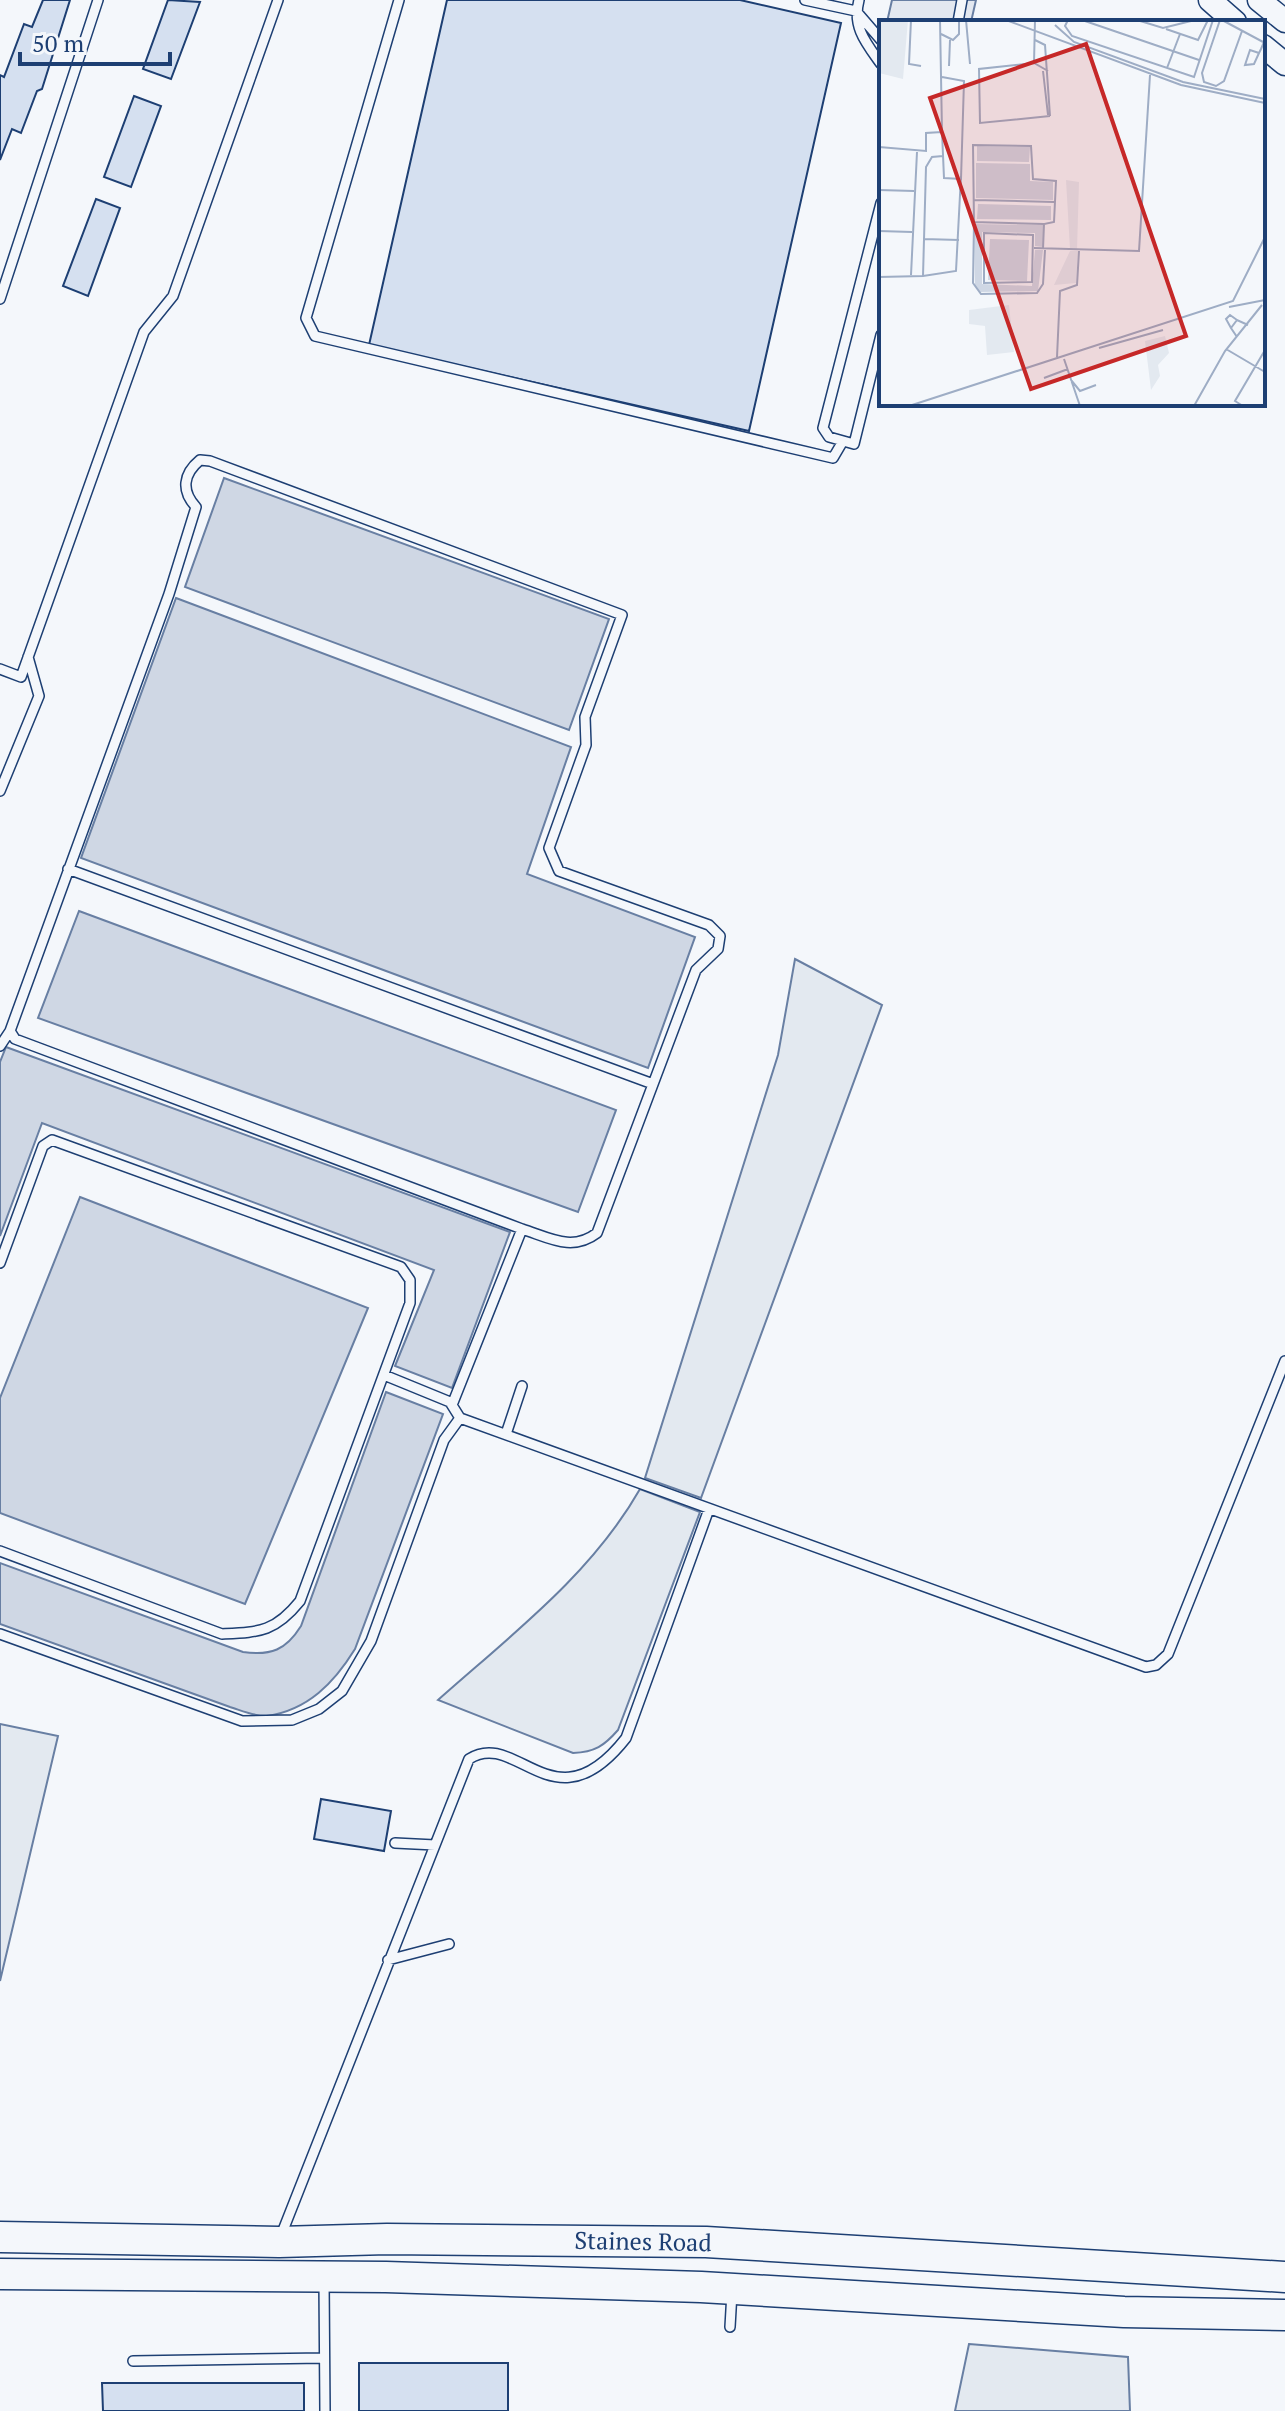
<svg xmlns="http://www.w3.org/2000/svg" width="1285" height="2411" font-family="'PT Serif',serif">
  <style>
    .green { fill: #e3e9f0; stroke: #687fa3; stroke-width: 2 }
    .parking { fill: #e3e8f0; stroke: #687fa3; stroke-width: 2 }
    .water { fill: #cfd7e4; stroke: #687fa3; stroke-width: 2 }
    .building { fill: #d5e0f0; stroke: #1d3f73; stroke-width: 2 }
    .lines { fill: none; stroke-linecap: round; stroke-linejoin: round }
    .service-casing { stroke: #1d3f73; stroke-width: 12 }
    .tertiary-casing { stroke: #1d3f73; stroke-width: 25 }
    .trunk-casing { stroke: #1d3f73; stroke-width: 33 }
    .service { stroke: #f4f7fb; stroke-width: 9 }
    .tertiary { stroke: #f4f7fb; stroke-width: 22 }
    .trunk { stroke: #f4f7fb; stroke-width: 30 }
    .labels { text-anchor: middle; stroke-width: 6; stroke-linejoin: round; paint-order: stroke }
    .street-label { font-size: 24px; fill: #1d3f73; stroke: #f4f7fb }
    .inset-road { fill: none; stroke: #9eadc5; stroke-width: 2 }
    .view { fill: #c62828; fill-opacity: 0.15; stroke: #c62828; stroke-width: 4 }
    .inset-edge { fill: none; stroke: #1d3f73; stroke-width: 4 }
  </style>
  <rect width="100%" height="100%" fill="#f4f7fb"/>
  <path class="green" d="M795,959L882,1005L701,1498L645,1478L778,1055Z
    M640,1489L700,1512L618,1730C604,1746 595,1752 573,1753L438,1700C511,1635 591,1575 640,1489Z
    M0,1724L58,1736L0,1981Z
    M969,2344L1128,2357L1130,2411H955Z"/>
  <path class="parking" d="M892,0H976L971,22H887Z"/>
  <path class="water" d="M224,478L609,619L569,730L185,587Z
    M176,598L571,747L527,874L695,937L648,1068L81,858Z
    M79,911L616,1110L578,1212L38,1018Z
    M6,1047L510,1232L452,1388L395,1366L434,1270L42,1123L0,1236V1062Z
    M80,1197L368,1308L245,1604L0,1513V1398Z
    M386,1392L443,1414L355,1649C334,1683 308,1710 267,1716C256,1717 240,1710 230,1707L0,1624V1563L243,1652C271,1656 286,1650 301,1626Z"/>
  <path class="building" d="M43,0H70L42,89L37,91L21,133L12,129L0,160V75L4,77L24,24L32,27Z
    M168,0L200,2L171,79L143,69Z
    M447,0H740L841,23L749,431L369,345Z
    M134,96L161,106L131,187L104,177Z
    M96,199L120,208L88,296L63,286Z
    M321,1799L391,1811L384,1851L314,1839Z
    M359,2363H508V2411H359Z
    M102,2383H304V2411H103Z"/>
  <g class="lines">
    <g class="service-casing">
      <path id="service" d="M399,0L306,318L315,336L833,458L843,441
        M805,0L856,11L881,40
        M859,0C852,27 866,43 881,64
        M958,22L962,0
        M881,203L823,428L829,437L854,444L881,335
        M0,299L98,0
        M0,669L21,677L144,332L173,296L278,0
        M0,791L39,696L28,657
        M68,869L653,1084
        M0,1046L10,1031
        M0,1263L43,1146L52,1140L401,1267L410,1280V1303L300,1601C275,1632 260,1632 222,1634L0,1551
        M384,1375L450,1402L460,1418L1146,1667L1156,1665L1168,1654L1285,1361
        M452,1405L522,1229C550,1238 572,1252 597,1233L696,970L718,949L720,936L709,925L559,871L549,848L586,745L585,717L622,615L210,461L200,460C183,474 181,491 196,507L169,594L10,1031L15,1039L522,1229
        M506,1434L522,1386
        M0,1634L242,1721L292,1720L319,1709L342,1691L371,1641L444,1440L460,1418
        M395,1843L435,1845
        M388,1960L449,1944
        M280,2238L469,1759C517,1728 554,1830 626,1738L709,1509
        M324,2281L325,2411
        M730,2327L732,2292
        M133,2361L324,2358"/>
    </g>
    <g class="tertiary-casing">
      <path id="tertiary" d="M1210,0L1235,22
        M1259,0L1285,21
        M1263,46L1285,64"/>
    </g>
    <g class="trunk-casing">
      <path id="trunk" d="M0,2237L279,2242L387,2239L706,2242L1285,2277
        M0,2274L386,2277L701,2287L1124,2312L1285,2315"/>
    </g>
    <use href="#service" class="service"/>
    <use href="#tertiary" class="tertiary"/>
    <use href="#trunk" class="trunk"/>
  </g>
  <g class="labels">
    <g class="street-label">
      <text transform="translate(643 2242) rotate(1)" y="8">Staines Road</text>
    </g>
  </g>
  <g transform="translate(879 20)">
    <rect width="386" height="386" fill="#f4f7fb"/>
    <path d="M0,0H29L24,59L0,53ZM187,160L200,162L198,230L191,229ZM191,231H199L197,263L175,265ZM130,285L135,332L108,335L106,306L90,304V290ZM286,316L290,333L279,345L281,356L272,370L266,321Z" fill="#e3e9f0"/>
    <path d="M98,126L151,127L150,142L98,141ZM97,143L151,144V161L174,162V180L97,178ZM99,184L172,186V200L98,199ZM95,204L164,205V227L156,226V213L103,212V264L153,266L156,230H164L159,271L101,272L96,266ZM111,219L150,220L148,261L109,260Z" fill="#cfd7e4"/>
    <path class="inset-road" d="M32,0L30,44L42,46M61,0L63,112L65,158L82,159L85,61L63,57M87,0L91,44M127,0L302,65L386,83M189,0L186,6L193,16L315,57L334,0M203,0L320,40M258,0L284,8L316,0M341,0L323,53L325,62L337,66L345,61L363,11M343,0L386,23M176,5L195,22L304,62L386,79M287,9L319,20L329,0M62,14L74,20L80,14V0M156,20L166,25L171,96M380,33L371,30L366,45L375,44L380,33L382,29L385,22M155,43L156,0M70,46L71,20M288,48L301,14M164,51L169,95M169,51L155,43L100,49L101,103L171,96M0,127L47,131V113L63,112M0,170L35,171M95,180L175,182M95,202L94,263L102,274L158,273L164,264L166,230M0,211L33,212M105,213L154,215L153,262L105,263ZM45,219L80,220M155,228L260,231L271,55M164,229L165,204L175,202L177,161L154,159L152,126L94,125L95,202L165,204M385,253L386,229M32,255L38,132M44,256L77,251L82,156M0,257L44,256L47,147L53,137L64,136M350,287L386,280M352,308L347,299L351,295L358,300M358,317L352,308L358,300L369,305M220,328L284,310M347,329L386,352M178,337L181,271L198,265L200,231M185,339L201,386M165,358L189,349M192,360L201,371L217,365M30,386L354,281L386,217M315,386L346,331L383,285M364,386L356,381L386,330"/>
    <path class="view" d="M207,24L307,316L152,369L51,78Z"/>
    <rect width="386" height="386" class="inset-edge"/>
  </g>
  <path d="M20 52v12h150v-12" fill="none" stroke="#1d3f73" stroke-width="4"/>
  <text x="32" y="52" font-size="24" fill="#1d3f73" stroke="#f4f7fb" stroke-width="6" paint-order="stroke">50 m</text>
</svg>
